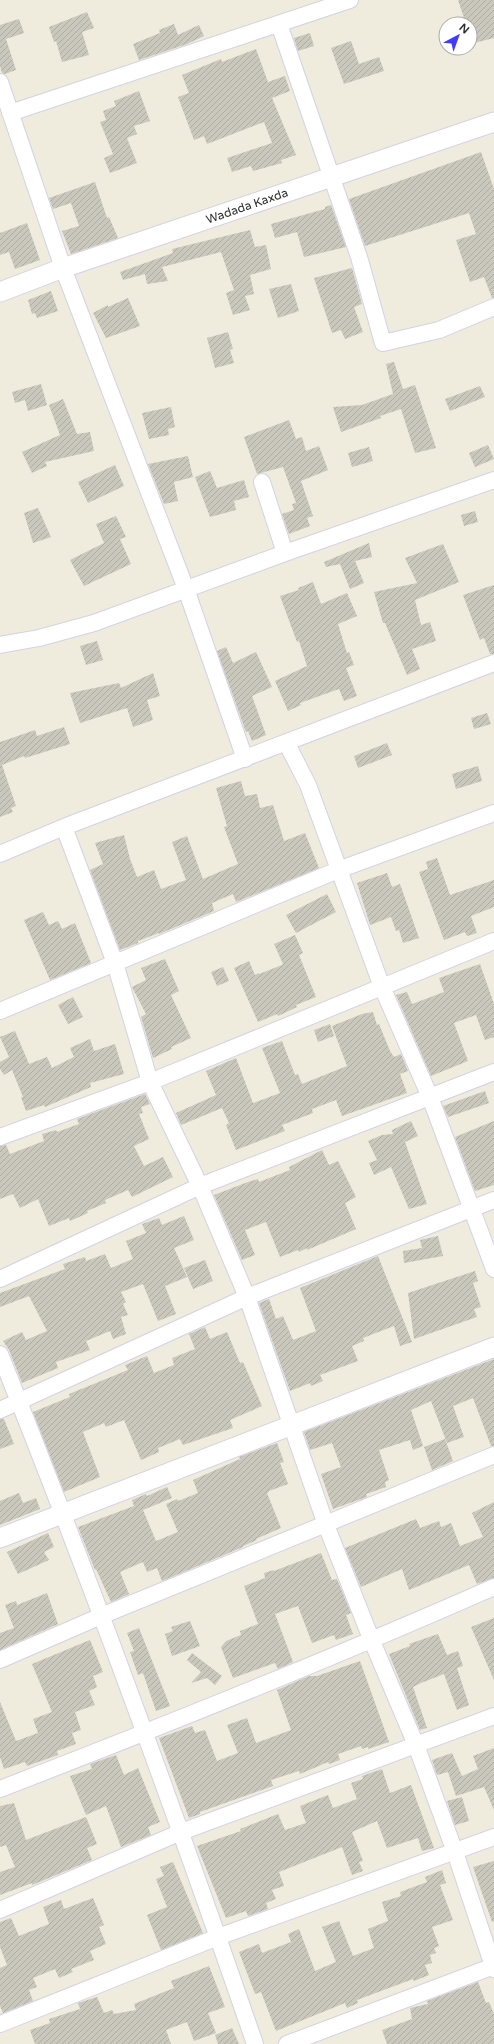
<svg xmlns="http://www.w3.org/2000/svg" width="494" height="2044" font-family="'Varela Round',sans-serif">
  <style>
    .building { fill: url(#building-hatch) }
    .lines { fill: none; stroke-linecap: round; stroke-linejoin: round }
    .minor-casing { stroke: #d3d2e6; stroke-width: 18 }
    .tertiary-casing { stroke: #d3d2e6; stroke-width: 21 }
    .minor { stroke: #fff; stroke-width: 16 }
    .tertiary { stroke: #fff; stroke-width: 19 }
    .labels { text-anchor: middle; stroke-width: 3; stroke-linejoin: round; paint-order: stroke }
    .street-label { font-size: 12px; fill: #2c2c2c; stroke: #fff }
  </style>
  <defs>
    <pattern id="building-hatch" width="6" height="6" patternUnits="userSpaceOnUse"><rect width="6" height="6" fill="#cac8bd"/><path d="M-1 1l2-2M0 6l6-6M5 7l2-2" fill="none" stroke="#aeaca3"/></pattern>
  </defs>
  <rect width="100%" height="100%" fill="#efebdd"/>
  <path class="building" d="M458,0H494V38L470,44V24H466Z
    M87,12L94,28L82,32L89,55L62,62L56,41L54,42L49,27Z
    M19,19L24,33L6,39L16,70L5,74L2,73L0,66V25Z
    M174,24L178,35L199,25L204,36L187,44L139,60L133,44L160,33L159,30Z
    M310,33L314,46L298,51L294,38Z
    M351,41L359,64L379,57L384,71L344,84L331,48Z
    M256,49L268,82L285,76L290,91L272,98L296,155L281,160L282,163L253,171L251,166L232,172L227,158L272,143L264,122L207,144L204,136L194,140L178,97L189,93L182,75L221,59L222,62Z
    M139,91L150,121L134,126L137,134L127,138L137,163L110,173L104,158L113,154L100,122L106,120L103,111L116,106L114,101Z
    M481,152L494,189V298H492L484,277L470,282L456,240L476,234L469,213L365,246L349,199Z
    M95,182L107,218L109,217L118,238L71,254L62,231L79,226L71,203L53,209L49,198Z
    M331,205L346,247L304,257L297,232L275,238L271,224L325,209V207Z
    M27,223L40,260L15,269L9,252L0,255V233Z
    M250,230L255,247L266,245L271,269L250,275L254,294L245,296L250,310L233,315L226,293L234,290L221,252L162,267L168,281L147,284L145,274L123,280L120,272L173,253L172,249Z
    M352,268L362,304L354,307L363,332L345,339L341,330L332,333L314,278Z
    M291,284L299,311L278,318L269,289Z
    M51,291L58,311L37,318L35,313L32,314L28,300Z
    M128,298L140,326L106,338L93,313L108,305V307Z
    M228,332L233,349L230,350L234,363L215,368L207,338Z
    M394,362L403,389L415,385L436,448L415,453L401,409L380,416L381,418L341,432L333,407L362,405L393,394L386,364Z
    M41,384L47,405L28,411L25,400L15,403L12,392Z
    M480,386L485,397L450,411L445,399Z
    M63,399L77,434L90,432L94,451L45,462L47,466L32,473L22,452L60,435L49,405Z
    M171,407L175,427L168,429L169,435L149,439L142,413Z
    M289,420L296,439L302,437L306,451L319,446L328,470L301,481L313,516L307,518L310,526L289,534L282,514L294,510L292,504L296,503L283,467L257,474L244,437Z
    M488,445L494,459L475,467L469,453Z
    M369,447L373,461L352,467L348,453Z
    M188,456L193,477L174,482L178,501L164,504L148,464Z
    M115,465L124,486L88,503L78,482Z
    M210,471L217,488L244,480L249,497L234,501L236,510L210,517L195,477Z
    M38,508L51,537L33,543L24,513Z
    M475,511L478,522L464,526L461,515Z
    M116,516L126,537L120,539L131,564L84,586L70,560L104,543L96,524Z
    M369,543L372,557L355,561L364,583L350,589L340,564L326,567L324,562Z
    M443,544L459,582L415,600L421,625L430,622L436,641L412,649L420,669L407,675L385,623H383L374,592L417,583L405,558Z
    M313,582L321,604L347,593L357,616L338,624L347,653L349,652L354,665L346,668L357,696L344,701L339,689L300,703L301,705L288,711L275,681L307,666L299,641L297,642L280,596L299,590L298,588Z
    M494,585V654H490L484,638L480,640L478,635L463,595Z
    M97,641L103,660L86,665L80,646Z
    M226,647L233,663L256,652L272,687L252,696L266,735L252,741L248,731L246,732L217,651Z
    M153,673L160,696L147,700L153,720L133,727L127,708L80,723L70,693L119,683L121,688Z
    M487,713L491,724L474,729L471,718Z
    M64,727L70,744L25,758L24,756L2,765L16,806L11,808L13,812L0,817V742L35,730L37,736Z
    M387,743L392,755L358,768L354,756Z
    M478,766L482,781L456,789L452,774Z
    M241,781L245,796L257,794L260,808L273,805L284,841L305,833L319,868L236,902L233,894L212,903L214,911L159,934V933L138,941V943L120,950L90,870L103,864L95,843L124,835L130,859L137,877L154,870L161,889L186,880L172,842L187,836L203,879L238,864L224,827L227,826L216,788Z
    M437,858L450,895L494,880V907L471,916L477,933L467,936L465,932L444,940L419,872L428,869L426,862Z
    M387,873L392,887L400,884L419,938L403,943L399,930L396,931L391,917L370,925L357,883Z
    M327,894L336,912L296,933L286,915Z
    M43,912L49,925L58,921L62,929L75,923L91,963L50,980L24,920Z
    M295,935L303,953L299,955L316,997L296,1005L297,1007L278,1016L277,1014L258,1022L234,968L249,961L255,975L259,973V974L282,965L283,964L274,944Z
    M165,959L179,991L171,995L191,1038L171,1047L172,1049L153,1058L141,1017L146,1014L132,987L146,980L141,968Z
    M480,964L494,1004V1037L485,1040L476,1015L454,1023L468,1061L431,1076L396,995L407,992L412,1004L444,992L439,978Z
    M223,967L229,981L217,986L211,972Z
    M73,997L83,1017L68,1024L58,1005Z
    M373,1012L377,1025L379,1024L390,1051L394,1057L401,1054L408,1071L400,1074L407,1093L342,1116L336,1100L312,1109L313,1113L282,1125L285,1131L236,1150L226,1125L229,1123L222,1108L181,1125L176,1113L216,1095L206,1071L236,1058L253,1103L280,1093L262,1048L282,1041L295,1075L298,1074L302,1084L347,1066L332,1026L362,1014Z
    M330,1024L334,1036L318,1042L314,1030Z
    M15,1031L29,1064L47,1057L52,1068L74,1057L70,1048L90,1039L94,1051L115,1044L124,1074L90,1083L91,1087L45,1107L44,1105L26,1111L21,1097H23L12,1070L4,1075L0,1069V1062L9,1057L0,1037Z
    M485,1091L489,1103L448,1117L443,1106Z
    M145,1094L150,1104L141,1107L143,1113L139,1114L149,1139L134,1146L144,1166L163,1157L173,1177L132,1197L128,1190L105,1200L106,1203L87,1211L88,1213L70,1221L69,1218L49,1226L38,1199L20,1208L13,1194L0,1199V1146L6,1145L10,1154L44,1141L42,1134L56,1130L57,1132L79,1124L77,1119Z
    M411,1121L418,1136L405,1142L427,1204L409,1209L391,1167L374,1175L369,1163L377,1160L368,1141L382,1135L393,1134L392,1130Z
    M494,1121V1185L475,1191L455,1137Z
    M322,1150L329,1165L338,1161L356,1197L345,1203L356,1229L307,1250V1248L299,1252L298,1250L280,1257L266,1222L245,1230L255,1255L242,1260L214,1195L248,1182L258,1179L259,1182L290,1170L289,1167Z
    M184,1216L194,1240L174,1248L187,1277L165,1286L176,1314L158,1321L143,1284L121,1292L126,1302L123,1304L128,1315L121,1317L126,1334L113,1339L110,1331L86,1341L90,1350L56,1362L58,1368L22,1383L9,1350L3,1341L22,1332L26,1340L47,1331L29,1296L0,1307V1293L65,1269L63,1264L85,1257L86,1261L105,1254L111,1268L133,1259L126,1241L146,1233L142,1224L159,1218L162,1225Z
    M438,1236L443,1256L404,1263L403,1251L422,1248L420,1240Z
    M378,1256L412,1342L400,1346L394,1326L363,1338L364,1341L352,1346L358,1361L320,1375L323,1381L311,1386L310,1383L290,1391L259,1303L269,1299L276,1319L283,1316L293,1340L316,1331L300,1288Z
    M205,1260L213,1281L193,1289L184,1268Z
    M475,1271L478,1281L473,1283L481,1307L474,1309L477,1317L414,1339L408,1293Z
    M205,1327L210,1339L227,1332L240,1363L243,1362L262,1406L230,1420L233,1428L183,1445L180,1439L158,1448L159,1452L141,1460L124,1420L106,1427L104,1423L83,1432L100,1477L64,1492L33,1412L70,1397L69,1394L128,1370L125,1365L147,1356L154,1373L174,1365L172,1358L195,1349L189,1334Z
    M494,1359V1446H491L473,1398L453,1406L464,1437L447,1443L431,1401L411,1410L423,1446L413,1450L410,1440L379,1450L389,1480L385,1482L386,1487L366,1494L367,1497L333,1509L321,1474L341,1467L332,1443L310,1450L304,1432Z
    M0,1419H4L14,1444L0,1449Z
    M445,1439L453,1461L432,1470L424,1447Z
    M277,1443L284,1462L280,1463L288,1484L269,1491V1492L267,1493L281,1528L256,1539L257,1540L243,1546V1547L162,1581L157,1568L147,1572L143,1562L120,1572L129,1594L111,1602L96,1569L95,1570L78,1527L134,1506L132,1500L146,1494L147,1496L167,1487L172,1498L143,1510L156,1541L178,1532L166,1504L177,1499L178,1501L198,1493L193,1480L240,1459L239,1457Z
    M19,1493L23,1503L36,1498L40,1509L0,1525V1501Z
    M494,1502V1578L477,1584L469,1565L409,1590L402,1569L361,1587L345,1548L416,1519L420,1528L439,1521L441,1527L451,1523L460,1546L483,1537L472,1513Z
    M48,1533L54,1547L44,1552L49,1560L18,1574L7,1552Z
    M321,1553L332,1580L337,1579L351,1613L346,1615L353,1634L336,1640L334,1635L312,1643L298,1606L275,1614L293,1662L278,1669L275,1663L233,1678L221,1647L226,1641L241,1635L240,1631L258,1624L244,1586L265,1578L264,1573L274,1570V1571Z
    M47,1593L58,1624L0,1650V1633L14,1628L5,1605L16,1601L17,1605Z
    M494,1618V1680L471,1627Z
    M190,1621L200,1646L172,1656L165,1634L173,1631L171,1627Z
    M139,1628L170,1706L156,1711L143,1673L138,1675L130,1652L134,1651L127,1633Z
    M438,1634L447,1655L458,1651L463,1666L457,1668L469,1705L457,1710L444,1674L421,1683L413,1687L427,1728L420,1730L389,1654L410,1646L409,1644Z
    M90,1640L103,1672L93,1676L97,1687L89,1691L95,1705L75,1712L81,1730L72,1733L76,1744L57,1751L58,1755L27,1766L25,1762L4,1769L0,1757V1702L16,1741L38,1733L33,1719L52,1712L32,1664Z
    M192,1653L222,1676L215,1685L207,1678L191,1683L201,1672L187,1660Z
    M360,1661L389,1742L368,1749V1747L362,1749L361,1746L338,1754L340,1760L329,1764L328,1762L300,1774L299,1771L271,1780L273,1786L200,1812V1814L189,1818L159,1738L192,1726L195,1733L205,1730L217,1761L238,1753L227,1725L247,1718L256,1743L291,1730L277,1690L309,1676H317Z
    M494,1748V1810L484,1787L456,1796L448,1772L437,1775L432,1760L452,1753L462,1776L478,1769L473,1756Z
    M116,1755L124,1775L138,1768L160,1822L148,1827L151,1835L121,1847L106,1806L86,1815L70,1776L92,1769L90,1764Z
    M382,1769L390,1793L411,1785L434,1848L422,1851L418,1838L387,1848L377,1821L352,1832L363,1861L359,1862L363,1871L352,1875L342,1847L279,1872L284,1886L272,1890L276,1899L266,1903L268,1909L248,1916L246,1911L226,1918L197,1846L241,1831L240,1829L278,1814L285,1830L306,1823L300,1806L328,1795L333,1808L357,1799L351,1783L363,1779L362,1776Z
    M462,1797L469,1821L455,1825L447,1801Z
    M14,1803L26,1840L86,1817L97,1844L87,1848L92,1860L32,1885V1883L0,1895V1872L15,1867L6,1845L0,1847V1806Z
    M494,1861V1921L492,1922L473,1867Z
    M173,1862L203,1933L161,1950L147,1915L167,1907L156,1879L164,1876L160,1867Z
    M442,1870L446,1883L440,1885L453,1920L432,1927L439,1946L434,1948L436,1953L430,1955L432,1963L425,1965L429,1975L414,1981L413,1979L357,2000L358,2003L347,2008L345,2003L276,2031L261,1992L255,1994L239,1952L259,1944L262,1953L291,1942L288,1934L299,1929L315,1971L336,1962L322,1927L339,1921L353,1956L374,1948L368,1929L388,1921L382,1902L401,1896L400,1892L427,1882L425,1877Z
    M93,1898L104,1925L99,1927L106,1944L90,1951L94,1960L71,1969L73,1972L59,1978L55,1969L33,1978L37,1987L29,1990L33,2001L3,2013L0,2006V1968L7,1965L0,1947V1922L11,1918L19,1936L49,1924L43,1907L61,1900L64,1909Z
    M209,1966L225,2007L208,2013L216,2033L194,2041L187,2022L166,2030L171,2044H35L30,2030L50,2023L49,2019L80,2009L78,2003L97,1997L104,2013L112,2010L114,2014L136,2010L134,2004L174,1988L171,1981Z
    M478,1982L486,2003L489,2002L494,2014V2044H387L382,2030L412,2019L410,2008L428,2004L427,2001Z
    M232,2028L239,2044H218L215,2035Z"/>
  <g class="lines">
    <g class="minor-casing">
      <path id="minor" d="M279,24L359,257L383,343L439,330L494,307
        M0,82L63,268L186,589L245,759
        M10,113L350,0
        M262,482L285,553
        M0,645L39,638L94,623L285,553L494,480
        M286,742L308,785L382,987L430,1097L494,1269
        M64,827L115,963L150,1082L200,1186L247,1297L326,1525L372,1641L416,1745L455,1852L494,1969
        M0,854L64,827L494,663
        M0,1011L338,870L494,813
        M0,1137L150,1082L494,941
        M0,1279L200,1186L494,1072
        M0,1354C91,1581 175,1812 255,2044
        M0,1410L247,1297L494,1200
        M0,1660L101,1616L494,1455
        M0,1789C166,1725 331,1659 494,1587
        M0,1910L181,1832L494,1716
        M0,2024L218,1937L494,1837
        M287,2044L494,1966"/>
    </g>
    <g class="tertiary-casing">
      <path id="tertiary" d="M0,292L63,268L494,122
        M0,1538L494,1347"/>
    </g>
    <use href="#minor" class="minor"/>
    <use href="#tertiary" class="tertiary"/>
  </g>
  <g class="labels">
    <g class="street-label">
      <text transform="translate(247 206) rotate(-19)" y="4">Wadada Kaxda</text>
    </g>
  </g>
  <g transform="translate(458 36) rotate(41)"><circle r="19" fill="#ffffff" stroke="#ababab"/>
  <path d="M0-3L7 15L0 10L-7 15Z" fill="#433aff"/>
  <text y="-6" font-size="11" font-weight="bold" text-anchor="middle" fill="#2c2c2c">N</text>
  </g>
</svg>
